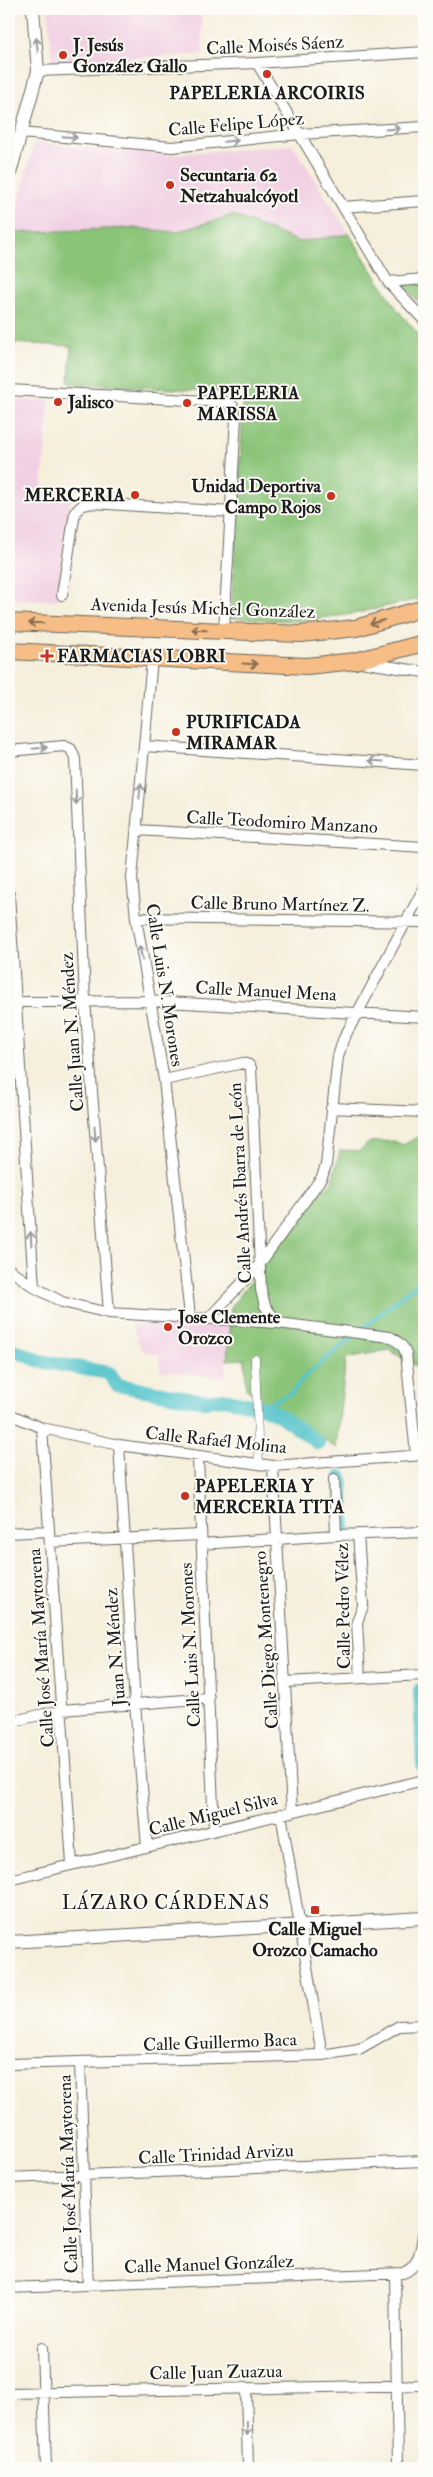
<svg xmlns="http://www.w3.org/2000/svg" width="433" height="2477" font-family="'IM FELL Double Pica',serif">
  <style>
    .built { fill: #f1d0e3 }
    .green { fill: #8ac478; stroke: #53704a }
    .lines { fill: none; stroke-linecap: round; stroke-linejoin: round }
    .stream { stroke: #56c4cb; stroke-width: 4 }
    .canal { stroke: #56c4cb; stroke-width: 14 }
    .pedestrian-casing { stroke: #68665f; stroke-width: 9 }
    .minor-casing { stroke: #68665f; stroke-width: 12 }
    .tertiary-casing { stroke: #68665f; stroke-width: 14 }
    .primary-casing { stroke: #68665f; stroke-width: 18 }
    .pedestrian { stroke: #fff; stroke-width: 8 }
    .minor { stroke: #fff; stroke-width: 10 }
    .tertiary { stroke: #fff; stroke-width: 12 }
    .primary { stroke: #f6be86; stroke-width: 16 }
    .oneway { stroke: #999 }
    .oneway2 { stroke: #896d51 }
    .poi-dot { fill: #c8321e; stroke: #fdfcf7; stroke-width: 2 }
    .labels { text-anchor: middle; stroke-width: 4; stroke-linejoin: round; paint-order: stroke }
    .poi-label { font-size: 18px; font-weight: bold; fill: #1c1c1c; stroke: #fdfcf7; text-anchor: start }
    .street-label { font-size: 18px; fill: #1c1c1c; stroke: #fdfcf7 }
    .neighbourhood-label { font-size: 19px; letter-spacing: 1px; fill: #1c1c1c; stroke: #fdfcf7 }
  </style>
  <rect width="100%" height="100%" fill="#fdfcf7"/>
  <filter id="ink" filterUnits="userSpaceOnUse"><feTurbulence type="fractalNoise" baseFrequency=".02" numOctaves="2"/><feDisplacementMap in="SourceGraphic" scale="10" xChannelSelector="R" yChannelSelector="G"/><feConvolveMatrix kernelMatrix="1 2 1 2 8 2 1 2 1" color-interpolation-filters="sRGB"/></filter>
  <filter id="wash" filterUnits="userSpaceOnUse"><feTurbulence type="fractalNoise" baseFrequency=".0096" numOctaves="4" result="noise"/><feDisplacementMap in="SourceGraphic" scale="20" xChannelSelector="R" yChannelSelector="G"/><feGaussianBlur stdDeviation="1.12" result="paint"/><feColorMatrix in="noise" values="0 0 0 0 0 0 0 0 0 0 0 0 0 0 0 0 0 1.4 0 .05"/><feComposite in="paint" operator="in"/></filter>
  <g filter="url(#wash)">
    <rect width="100%" height="100%" fill="#f5efdc"/>
    <path class="built" d="M48,9H201L203,54L52,62Z
      M34,143L165,155L293,145L349,234L299,242L233,215L176,232L132,228L10,233Z
      M9,399L49,401L42,489L72,491L58,600L9,599Z
      M131,1324L230,1325L225,1378L160,1371L159,1354L142,1350Z"/>
    <path class="green" d="M233,215L299,242L349,234L397,309L424,341V598L353,614L298,621L231,618L244,393L69,383L71,346L9,343L10,233L132,228L176,232Z
      M424,283V308L403,285Z
      M420,1124H424V1368H419L389,1350L346,1358L336,1448L246,1389L245,1359L227,1360L231,1307L317,1195L332,1182L340,1150L359,1151L370,1142L394,1141L403,1145L419,1136Z"/>
    <g class="lines">
      <path class="stream" d="M262,1407L292,1393L302,1379L413,1287L424,1276"/>
      <path class="canal" d="M9,1348L40,1361L109,1373L117,1385L204,1401L223,1399L262,1407L281,1416L318,1443
        M341,1477L344,1526
        M420,1690L423,1766"/>
    </g>
  </g>
  <g filter="url(#ink)">
    <g class="lines">
      <g class="pedestrian-casing">
        <path id="pedestrian" d="M255,1359L259,1465"/>
      </g>
      <g class="minor-casing">
        <path id="minor" d="M257,63L388,282L424,320
          M38,71L257,63L424,52
          M21,133L172,147L300,134L424,127
          M343,207L424,201
          M388,282L424,279
          M9,390L225,402L233,406L236,417L224,631
          M62,595L75,512L83,505L93,503L231,512
          M152,659L132,878L136,918L164,1080L190,1316
          M361,662L424,672
          M144,746L424,765
          M9,751L64,746L71,749L75,759L85,1000L109,1313
          M137,830L424,847
          M9,894L34,1287
          M136,918L424,922
          M15,1002L149,1001L424,1017
          M164,1080L243,1063L249,1065L251,1068L261,1290L265,1306L278,1323
          M331,1108L424,1112
          M9,1269L34,1287L62,1302L109,1313L278,1323L390,1337C398,1341 403,1345 406,1353L416,1455
          M209,1318L259,1265L322,1177L326,1165L338,1057L343,1040L424,888
          M9,1414L42,1428L119,1445L273,1466L424,1455
          M42,1428L72,1864
          M119,1445L135,1704L147,1847
          M198,1458L214,1830
          M273,1466L292,1812
          M334,1479L336,1535
          M9,1533L49,1531
          M358,1534L363,1606L357,1622L360,1678
          M50,1542L200,1535
          M201,1544L336,1535L424,1532
          M285,1682L424,1675
          M9,1722L62,1710L209,1698
          M281,1814L322,2055
          M9,1880L424,1780
          M80,2062L88,2285
          M9,2064L322,2055L359,2049L399,2026L424,2025
          M9,2178L424,2161
          M395,2274L398,2468
          M9,2288L403,2273C421,2266 421,2246 424,2229
          M42,2348L46,2468
          M246,2387L248,2468
          M9,2393L424,2385"/>
      </g>
      <g class="tertiary-casing">
        <path id="tertiary" d="M9,177L38,71L33,9
          M9,1942L424,1918"/>
      </g>
      <g class="primary-casing">
        <path id="primary" d="M9,622L301,634L356,628L424,608
          M9,651L307,666L355,661L424,643"/>
      </g>
      <use href="#pedestrian" class="pedestrian"/>
      <use href="#minor" class="minor"/>
      <use href="#tertiary" class="tertiary"/>
      <use href="#primary" class="primary"/>
    </g>
    <defs><path id="oneway-shaft" d="M-6 0H5M1.5-3L5.5 0L1.5 3" fill="none" stroke-width="1.6" stroke-linecap="round" stroke-linejoin="round" transform="scale(1.25)"/></defs>
    <g class="oneway">
      <use href="#oneway-shaft" transform="translate(37 45) rotate(-96)"/>
      <use href="#oneway-shaft" transform="translate(393 129) rotate(-4)"/>
      <use href="#oneway-shaft" transform="translate(70 137) rotate(5)"/>
      <use href="#oneway-shaft" transform="translate(231 141) rotate(-6)"/>
      <use href="#oneway-shaft" transform="translate(40 748) rotate(-5)"/>
      <use href="#oneway-shaft" transform="translate(376 761) rotate(-176)"/>
      <use href="#oneway-shaft" transform="translate(140 791) rotate(-85)"/>
      <use href="#oneway-shaft" transform="translate(76 797) rotate(88)"/>
      <use href="#oneway-shaft" transform="translate(141 953) rotate(-99)"/>
      <use href="#oneway-shaft" transform="translate(95 1134) rotate(86)"/>
      <use href="#oneway-shaft" transform="translate(31 1239) rotate(-94)"/>
      <use href="#oneway-shaft" transform="translate(247 2428) rotate(88)"/>
    </g>
    <g class="oneway2">
      <use href="#oneway-shaft" transform="translate(377 622) rotate(164)"/>
      <use href="#oneway-shaft" transform="translate(36 623) rotate(-178)"/>
      <use href="#oneway-shaft" transform="translate(199 630) rotate(-178)"/>
      <use href="#oneway-shaft" transform="translate(250 664) rotate(3)"/>
    </g>
  </g>
  <g class="poi-dot">
    <circle cx="63" cy="55" r="5"/>
    <circle cx="267" cy="74" r="5"/>
    <circle cx="170" cy="185" r="5"/>
    <circle cx="58" cy="402" r="5"/>
    <circle cx="187" cy="403" r="5"/>
    <circle cx="135" cy="495" r="5"/>
    <circle cx="331" cy="496" r="5"/>
    <path d="M44.5 648.5h5v5h5v5h-5v5h-5v-5h-5v-5h5z"/>
    <circle cx="176" cy="732" r="5"/>
    <circle cx="168" cy="1327" r="5"/>
    <circle cx="185" cy="1496" r="5"/>
    <rect x="310" y="1905" width="10" height="10" rx="2.5"/>
  </g>
  <g class="labels">
    <g class="poi-label">
      <text x="73" y="51">J. Jesús<tspan x="73" dy="21">González Gallo</tspan></text>
      <text x="267" y="99" text-anchor="middle">PAPELERIA ARCOIRIS</text>
      <text x="180" y="181">Secuntaria 62<tspan x="180" dy="21">Netzahualcóyotl</tspan></text>
      <text x="197" y="399">PAPELERIA<tspan x="197" dy="21">MARISSA</tspan></text>
      <text x="68" y="408">Jalisco</text>
      <text x="321" y="492" text-anchor="end">Unidad Deportiva<tspan x="321" dy="21">Campo Rojos</tspan></text>
      <text x="125" y="501" text-anchor="end">MERCERIA</text>
      <text x="57" y="662">FARMACIAS LOBRI</text>
      <text x="186" y="728">PURIFICADA<tspan x="186" dy="21">MIRAMAR</tspan></text>
      <text x="178" y="1323">Jose Clemente<tspan x="178" dy="21">Orozco</tspan></text>
      <text x="195" y="1492">PAPELERIA Y<tspan x="195" dy="21">MERCERIA TITA</tspan></text>
      <text x="315" y="1935" text-anchor="middle">Calle Miguel<tspan x="315" dy="21">Orozco Camacho</tspan></text>
    </g>
    <g class="street-label">
      <text transform="translate(275 45) rotate(-3)" y="6">Calle Moisés Sáenz</text>
      <text transform="translate(236 124) rotate(-5)" y="6">Calle Felipe López</text>
      <text transform="translate(203 608) rotate(2)" y="6">Avenida Jesús Michel González</text>
      <text transform="translate(282 822) rotate(3)" y="6">Calle Teodomiro Manzano</text>
      <text transform="translate(280 904) rotate(1)" y="6">Calle Bruno Martínez Z.</text>
      <text transform="translate(165 985) rotate(81)" y="6">Calle Luis N. Morones</text>
      <text transform="translate(266 991) rotate(3)" y="6">Calle Manuel Mena</text>
      <text transform="translate(72 1032) rotate(-94)" y="6">Calle Juan N. Méndez</text>
      <text transform="translate(240 1183) rotate(-93)" y="6">Calle Andrés Ibarra de León</text>
      <text transform="translate(216 1440) rotate(6)" y="6">Calle Rafaél Molina</text>
      <text transform="translate(343 1606) rotate(-91)" y="6">Calle Pedro Vélez</text>
      <text transform="translate(266 1640) rotate(-94)" y="6">Calle Diego Montenegro</text>
      <text transform="translate(190 1645) rotate(-93)" y="6">Calle Luis N. Morones</text>
      <text transform="translate(115 1647) rotate(-94)" y="6">Juan N. Méndez</text>
      <text transform="translate(41 1648) rotate(-94)" y="6">Calle José María Maytorena</text>
      <text transform="translate(213 1814) rotate(-14)" y="6">Calle Miguel Silva</text>
      <text transform="translate(220 2042) rotate(-2)" y="6">Calle Guillermo Baca</text>
      <text transform="translate(216 2154) rotate(-3)" y="6">Calle Trinidad Arvizu</text>
      <text transform="translate(68 2174) rotate(-92)" y="6">Calle José María Maytorena</text>
      <text transform="translate(209 2264) rotate(-2)" y="6">Calle Manuel González</text>
      <text transform="translate(216 2372) rotate(-1)" y="6">Calle Juan Zuazua</text>
    </g>
    <g class="neighbourhood-label">
      <text x="166" y="1909">LÁZARO CÁRDENAS</text>
    </g>
  </g>
  <rect width="433" height="2477" fill="none" stroke="#fdfcf7" stroke-width="30"/>
</svg>
